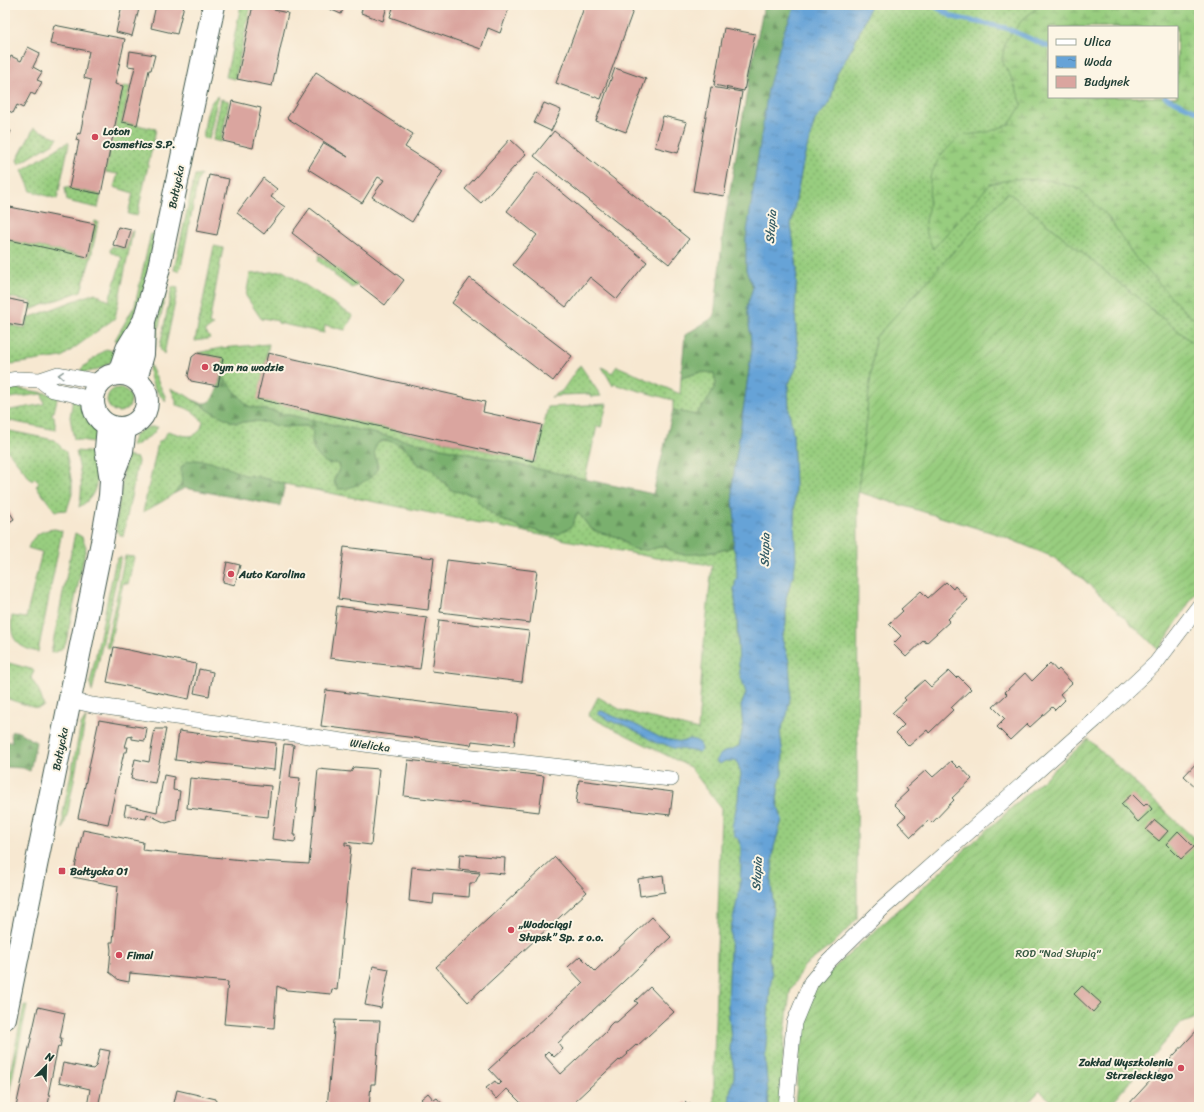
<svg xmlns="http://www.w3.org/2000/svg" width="1204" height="1112" font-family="Sriracha,sans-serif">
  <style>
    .grass { fill: url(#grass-dots); stroke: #5c855a; fill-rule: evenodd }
    .forest { fill: url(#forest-firs); stroke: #4c7651 }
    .wetland { fill: url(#wetland-marsh); stroke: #5c855a; fill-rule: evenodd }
    .garden { fill: url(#garden-furrows); stroke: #5c855a }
    .water { fill: url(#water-ripples); stroke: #427086 }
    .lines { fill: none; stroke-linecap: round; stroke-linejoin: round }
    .stream { stroke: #66a3d7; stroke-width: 5 }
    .building { fill: #daa59f }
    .minor-casing { stroke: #3f574c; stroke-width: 16 }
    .secondary-casing { stroke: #3f574c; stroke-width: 24 }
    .minor { stroke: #fff; stroke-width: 15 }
    .secondary { stroke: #fff; stroke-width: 22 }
    .oneway { stroke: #8f9e9a }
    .poi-dot { fill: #d1495b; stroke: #fcf5e5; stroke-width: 1.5 }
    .labels { text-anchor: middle; stroke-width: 4; stroke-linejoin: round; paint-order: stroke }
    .poi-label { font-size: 11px; font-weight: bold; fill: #1f3d34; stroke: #fcf5e5; text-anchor: start }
    .street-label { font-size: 11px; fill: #1f3d34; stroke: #fcf5e5 }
    .park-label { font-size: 11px; fill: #375a43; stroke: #fcf5e5 }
    .water-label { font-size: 12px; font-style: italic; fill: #345c65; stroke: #fcf5e5 }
  </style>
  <defs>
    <pattern id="grass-dots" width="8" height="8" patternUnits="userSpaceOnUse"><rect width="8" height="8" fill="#98cd7f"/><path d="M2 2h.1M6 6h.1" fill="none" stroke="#7ba869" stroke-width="1.8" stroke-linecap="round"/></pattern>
    <pattern id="forest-firs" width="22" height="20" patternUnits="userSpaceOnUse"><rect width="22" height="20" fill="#7ab06e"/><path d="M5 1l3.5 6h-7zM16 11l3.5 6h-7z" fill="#63905b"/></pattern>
    <pattern id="wetland-marsh" width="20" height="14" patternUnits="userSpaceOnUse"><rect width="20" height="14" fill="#98cd7f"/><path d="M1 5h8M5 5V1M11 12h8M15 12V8" fill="none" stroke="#7ba869"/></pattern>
    <pattern id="garden-furrows" width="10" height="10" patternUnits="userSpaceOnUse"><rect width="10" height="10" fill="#98cd7f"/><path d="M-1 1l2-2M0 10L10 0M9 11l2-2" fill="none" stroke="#7ba869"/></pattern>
    <pattern id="water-ripples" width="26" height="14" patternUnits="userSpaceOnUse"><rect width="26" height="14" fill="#66a3d7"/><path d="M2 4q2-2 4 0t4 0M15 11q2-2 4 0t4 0" fill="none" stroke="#5386af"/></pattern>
  </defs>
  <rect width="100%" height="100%" fill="#fcf5e5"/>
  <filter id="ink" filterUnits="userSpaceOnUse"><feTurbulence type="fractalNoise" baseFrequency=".025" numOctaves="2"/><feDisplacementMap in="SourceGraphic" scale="8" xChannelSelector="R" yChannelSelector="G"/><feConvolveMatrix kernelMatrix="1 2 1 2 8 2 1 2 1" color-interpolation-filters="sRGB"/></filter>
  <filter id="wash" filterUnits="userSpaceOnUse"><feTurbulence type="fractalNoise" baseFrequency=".012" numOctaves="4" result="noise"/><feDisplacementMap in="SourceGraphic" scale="16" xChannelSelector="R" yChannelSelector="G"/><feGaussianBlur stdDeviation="0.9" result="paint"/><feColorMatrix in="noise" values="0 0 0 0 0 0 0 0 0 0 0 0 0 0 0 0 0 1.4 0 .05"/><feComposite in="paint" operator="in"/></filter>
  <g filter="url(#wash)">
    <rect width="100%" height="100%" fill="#f7e8d1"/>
    <path class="grass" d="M241,5H251L235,79L226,77Z
      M870,5H1199V348L1008,192L875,338L858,492L857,919L832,945L804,966L790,992L785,1032L779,1107H769L765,1058L770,988L772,975L769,959L773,902L771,883L774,847L779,830L782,820L777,800L779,783L782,774L783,755L780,732L787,715L789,661L782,639L786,623V598L794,572L795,485L793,434L789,410L788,384L795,371L799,359L797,343L795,313L797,268L791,225L804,158L815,120L830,103L837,74L852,48L866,18ZM1049,27H1177V97H1049Z
      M123,86L130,87L122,122L156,129L137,216L128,214L133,193L114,187L118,174L105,172Z
      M218,96L209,139L203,138C205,126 206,102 218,96Z
      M221,99L229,101L221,142L213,140Z
      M34,128L58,138L55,142L19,164L17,160Z
      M68,142L69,144L57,199L31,191L22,170Z
      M195,175H201L198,180L181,267L178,271L174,270Z
      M65,187L101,195L98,208L67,201Z
      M95,221L98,222L91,257L81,291L30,310L32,302L5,296V239L88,257Z
      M132,230L133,231L115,318L62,357L5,365V324L25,328L28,318L95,293L109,301L122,258L113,253H111L110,251L112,246L126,249Z
      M151,233L155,237L144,288L124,343L115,340L135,305Z
      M214,246L223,248L209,324L213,325L205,331L210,338L207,339L195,341Z
      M319,255L358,285L352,288L334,275L335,274L318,261Z
      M283,271L353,316L345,330L325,325L324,333L278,323V321L263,318L262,320L246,296L250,274Z
      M165,286H167L155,347L153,350H150L155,327L162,289Z
      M172,287L178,288L164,354L161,351L160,346Z
      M269,344L258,399L535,462L548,407L607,404L601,427L597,426L585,479L248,406L221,375L223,359L197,353L221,348Z
      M106,349L120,353C110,364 95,374 79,372L83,367Z
      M149,363L165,396L166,401C153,390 149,380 149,363Z
      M580,365L601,396L591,397L590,394L560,395V396L551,397L562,391Z
      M617,366L680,394L681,378L701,372L714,373L716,384L706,403L695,415L673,410V400L614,384L613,386L602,367L612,373Z
      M107 400a12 12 0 1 1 24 0a12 12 0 1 1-24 0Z
      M14,388L58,395L54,412H52V416H54L56,430L5,420V411L44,404L42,394L10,398L8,396V392L10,389Z
      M171,389L184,394L210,411L235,423L252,421L265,422L281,427L306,426L313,431L328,464L334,463L339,464L340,467L335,478L372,477C373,475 376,472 377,469C379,463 374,457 374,451C374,441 385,440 393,442C405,445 411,454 417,464L433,470L441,480L453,491L474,494L476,495L477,500L486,509L499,519L514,524L522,529L526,530L531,529L548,534L554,535L576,517V514L578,513C584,518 587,528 595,531C606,535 619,534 626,544L653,548L665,547L675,553L689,554L717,552L733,547L736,556L737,576L734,589L737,619V638L744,685L746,693L741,706L743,727L737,761L741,774L739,787L738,800L736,808L735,816L734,835L738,839L741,846V867L740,888L731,928L728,1006L731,1039L730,1050L734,1068V1077L730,1093L729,1107H714V1060L721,808L690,767L588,716L598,697L621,710L698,730L703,653L712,565L656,558L285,484L259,477L244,475L219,464L205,461L195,460L181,474C181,476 182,478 182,480C182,493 154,506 143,512L158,443L164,438L168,431C184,436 198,442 203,422C197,413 187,407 176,405V400Z
      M73,398C90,408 95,425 99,443L74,439L70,417Z
      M150,427H158L153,434L134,446H131C135,433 136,432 150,427Z
      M5,430L54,440L66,452L72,484V494L67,510L55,511L36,486L39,483L35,478L32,481L8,451H5Z
      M76,451L99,453C98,473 100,496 79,507C84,485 80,472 76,451Z
      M126,456L137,458L138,462L123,537L117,532L116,523Z
      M55,529L62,531L38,652C16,647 9,638 12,616L26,618L42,552L28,548C33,535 41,530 55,529Z
      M75,533L82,537L86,547L66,642C63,649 59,652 51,653Z
      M125,556L134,557L128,584L123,583L109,648L106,647Z
      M121,557L92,692L90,683L115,564L118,558Z
      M9,663L34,670L31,678L39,691L44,706L38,708L33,707L5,698V664Z
      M86,717L68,811L63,829V813L81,725Z
      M24,1005L27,1006L8,1099H5V1096Z"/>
    <path class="forest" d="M764,5H796L784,31L746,239V270L753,287L747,307L752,349L732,487L735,521L733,547C718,552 695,556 679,554C673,553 670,548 665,547C659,546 653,549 647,550C643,550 639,549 635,549C629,548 627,544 623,540C614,534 603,535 594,530C587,527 584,518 578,513L576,514L574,522L571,527L559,534H547L531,529L526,530L522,529L514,524L499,519L480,504L477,500L476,495L474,494L453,491L441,480L433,470L417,464C415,461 413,457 411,454C404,446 380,432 375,448C372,456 380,464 376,472C372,479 349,490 340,489C337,488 336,485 334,483L335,478L340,467L339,464C335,463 330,464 327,463C320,460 313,451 312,443C312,439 313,435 313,431L311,428L306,426L281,427L265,422L252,421L235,423L210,411L193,400C196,401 199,403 203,403C215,404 219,384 221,375L248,406L653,494L673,410L695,415L706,403L716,384L714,373L701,372L681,378L685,335L714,317L724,225L750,74Z
      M195,460L205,461L219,464L244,475L259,477L285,484L280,506L185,488L173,494C185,482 181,482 181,467L187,461Z
      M16,731C23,733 28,739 36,742L30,771L23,768L5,767V742H12L11,732Z"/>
    <path class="wetland" d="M1041,5H1199V322L1186,313L1134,256L1109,218L1080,189L1048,180L1013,179L990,184L933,249L925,229L929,202L930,177L940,156L960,136L988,132L1010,124L1022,104L1012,79L1002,61L1005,42L1023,19ZM1049,27H1177V97H1049Z"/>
    <path class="garden" d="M1008,192L1199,348V587L1159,650L1083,579L1053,557L1000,535L858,492L875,338Z
      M1088,739L1199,843V1017L1180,1024L1108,1107H1058L1040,1091L1023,1107H795L802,1019L813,991L836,966Z"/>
    <path class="water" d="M796,5H870L866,18L852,48L837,74L830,103L815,120L804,158L791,225L797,268L795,313L797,343L799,359L795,371L788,385L789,410L793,434L795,485L794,522L796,558L794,572L786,598V623L782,639L789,661L791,692L787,715L780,732L783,755L782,774L779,783L777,800L782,820L779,830L774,847L771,883L773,902L769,959L772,975L770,988L765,1058L769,1107H729L730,1093L734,1077V1068L730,1050L731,1039L728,1006L731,928L740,888L741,867V846L738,839L734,835L732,826L738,800L739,787L741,774L737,761H725L720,764L716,762C720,750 729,751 739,746L743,727L741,706L746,693L740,674L739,665L737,619L734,589L737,576L736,556L733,547L735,521L732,487L752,349L747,307L753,287L746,270V239L768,89L784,31Z
      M600,710L615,717L634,724L661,738L676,741L682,742L690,739L695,740L700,743L701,750L699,752L673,748L664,744L656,743L629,727L622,724L615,723L598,714Z"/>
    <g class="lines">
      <path class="stream" d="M933,5L953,17L1006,28L1049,47
        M1165,97L1199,112"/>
    </g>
    <g id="blocks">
      <path class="building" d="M122,5H140L132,36L116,32Z
        M156,5H184L177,34L151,28Z
        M253,5H275L274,10L288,13L272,86L237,79Z
        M320,5H345L341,14Z
        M363,5H510L500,33L488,28L481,49L390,17L393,8L387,6L383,21L361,13Z
        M585,5H635L601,99L556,83Z
        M54,25L125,39L115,84L123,86L101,194L69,188L79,141L76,140L78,133L80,134L91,80L84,78L89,51L50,44Z
        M724,28L755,34L744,91L714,85Z
        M28,47L40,53L33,67L42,72L37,80L42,82L35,95L31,93L23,108L17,105L13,113L5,109V63L7,64L11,56L21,61Z
        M130,51L155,55L151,70H149L137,125L122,122L135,67L128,66Z
        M615,68L646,79L626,132L596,121Z
        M316,72L413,134L405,147L443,171L412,222L372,197L384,180L378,177L362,203L308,169L324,143L348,157L287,118Z
        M711,87L742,92L724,196L693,191Z
        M232,101L261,108L253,148L223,141Z
        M544,103L561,110L551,131L534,123Z
        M663,116L687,122L678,153L655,147Z
        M5,128L11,131L5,144Z
        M554,131L689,239L669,264L534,156Z
        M510,139L526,154L481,203L465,189Z
        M537,172L647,262L617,299L590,277L566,307L513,265L537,235L507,211Z
        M209,175L229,179L217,235L196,231Z
        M263,178L277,189L271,197L285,207L264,234L237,213Z
        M5,206L95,224L88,257L5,239Z
        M310,208L404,280L385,305L292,233Z
        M118,227L131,230L126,249L113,245Z
        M470,278L572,356L553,381L452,303Z
        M5,298L28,303L23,326L5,323Z
        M197,353L223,358L218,386L191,381L188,376L192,357Z
        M268,353L485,402L483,412L542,425L533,461L257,399Z
        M5,505L14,519L5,525Z
        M344,547L434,558L428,610L338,599Z
        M447,560L537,571L530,623L440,612Z
        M227,562L240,565L235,585L223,582Z
        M946,582L953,589L955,586L968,600L948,619L950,621L926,643L924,640L906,657L893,644L901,636L889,624L903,611L901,609L921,591L928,598Z
        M337,606L427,618L420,669L330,658Z
        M439,620L529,631L522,682L432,671Z
        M114,647L196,664L189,699L107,682Z
        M1050,663L1057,671L1059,669L1072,683L1060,694L1065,700L1055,710L1052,707L1030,727L1027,724L1010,740L997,727L1005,719L993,707L1007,694L1005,692L1025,673L1032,681Z
        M199,669L213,672L209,696L194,693Z
        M949,671L956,678L958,676L971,689L951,708L953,710L929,733L927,730L909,746L896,733L904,725L892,713L906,700L904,698L924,680L931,687Z
        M326,690L476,709V710L518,714L514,746L472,741L471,745L321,726Z
        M99,720L147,728L145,741L132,739V736L128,737L125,747H128L127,752H124L108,824L78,818Z
        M155,729H166L155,783L131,779L135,759L149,762Z
        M179,731L276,743L274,770L202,762V763L175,760Z
        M284,744L294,745L290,777L300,778L293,835H296L295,842L272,839Z
        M408,760L544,776L539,812L404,796Z
        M1199,760V790L1184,776Z
        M951,761L958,768L960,766L972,779L952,798L954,800L932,823L929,820L911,837L898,823L906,816L894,804L908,791L906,788L926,770L933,777Z
        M354,767L379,769L371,845L345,842V845L351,846L337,990L332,989L331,994L287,990L277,986L274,1028L224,1024L228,982L130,973L129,982L119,980L109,972L111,950L110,942H113L118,886L73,877L83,830L143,842L142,850L243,860L309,864L318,769L351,772Z
        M164,775L174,777L173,790L180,791L176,820L166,823L147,814L146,819L124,815L126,805L157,812Z
        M190,778L271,786L268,817L187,808Z
        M579,780L673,792L670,815L576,804Z
        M1132,794L1144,806L1147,803L1152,809L1138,822L1121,804Z
        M1155,820L1168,831L1159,841L1146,830Z
        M1178,831L1194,847L1181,859L1166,844Z
        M460,854L505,858L504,874L459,869Z
        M555,857L587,892L468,1002L436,967Z
        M412,867L480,873L475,883H470L469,897L434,894L433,904L409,901Z
        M663,875L665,892L640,896L638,879Z
        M652,917L671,937L558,1043L563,1049L554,1057L548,1051L544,1055L561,1074L606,1032L609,1026L613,1022H617L638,1003L635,1001L650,987L674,1012L637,1046L636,1045L627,1053L628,1054L620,1061L619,1060L573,1103L578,1107H525L507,1089L496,1099L486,1088L495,1081L498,1085L501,1082L489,1069L583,983L568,967L580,956L595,971Z
        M373,966L389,969L381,1008L365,1005Z
        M1082,986L1101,1003L1093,1012L1074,994Z
        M38,1007L65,1013L60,1038H62L60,1047L58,1046L48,1095H50L48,1104H46L45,1107H16Z
        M335,1020L380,1021L375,1084H371L369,1107H327Z
        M1199,1028V1107H1126Z
        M100,1049L110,1051L98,1107H87L90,1089L59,1082L63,1063L93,1069L96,1066Z
        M177,1090L216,1099L215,1107H173Z
        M428,1093L434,1100L437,1098L445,1107H428L421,1099Z
        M685,1102L688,1105L691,1103L695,1107H680Z"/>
    </g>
  </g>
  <g filter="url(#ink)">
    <use href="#blocks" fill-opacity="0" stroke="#3f574c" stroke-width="1"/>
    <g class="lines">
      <g class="minor-casing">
        <path id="minor" d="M5,381L18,379L40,380
          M92,400L72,394L53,390L40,380L58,374L100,382
          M70,700L92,705L392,748L671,779
          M786,1107L794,1023L811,982L828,962L882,909L1095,720L1156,663L1199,606"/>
      </g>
      <g class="secondary-casing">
        <path id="secondary" d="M119,373L127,349L144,321L158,272L214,5
          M93 401a27 27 0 1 1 54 0a27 27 0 1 1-54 0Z
          M136,379L143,354L144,324
          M111,479L122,451L125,428
          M5,1018L102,542L110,496L111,480L106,449L108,426"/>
      </g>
      <use href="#minor" class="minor"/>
      <use href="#secondary" class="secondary"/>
    </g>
    <defs><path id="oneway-chevron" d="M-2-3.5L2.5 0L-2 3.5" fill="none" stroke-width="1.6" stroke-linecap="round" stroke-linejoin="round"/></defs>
    <use class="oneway" href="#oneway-chevron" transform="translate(61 375) rotate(-177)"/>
  </g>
  <g class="poi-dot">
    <circle cx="95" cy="137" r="4"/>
    <circle cx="205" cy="367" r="4"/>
    <circle cx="231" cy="574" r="4"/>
    <rect x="58" y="867" width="8" height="8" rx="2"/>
    <circle cx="511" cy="930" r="4"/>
    <circle cx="119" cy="955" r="4"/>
    <circle cx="1181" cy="1068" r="4"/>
  </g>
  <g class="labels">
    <g class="poi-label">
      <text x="103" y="135">Loton<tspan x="103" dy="13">Cosmetics S.P.</tspan></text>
      <text x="213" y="371">Dym na wodzie</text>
      <text x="239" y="578">Auto Karolina</text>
      <text x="70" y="875">Bałtycka 01</text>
      <text x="519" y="928">„Wodociągi<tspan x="519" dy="13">Słupsk” Sp. z o.o.</tspan></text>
      <text x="127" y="959">Fimal</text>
      <text x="1173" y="1066" text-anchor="end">Zakład Wyszkolenia<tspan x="1173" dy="13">Strzeleckiego</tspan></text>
    </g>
    <g class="street-label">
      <text transform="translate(176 187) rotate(-79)" y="4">Bałtycka</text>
      <text transform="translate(370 745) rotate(8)" y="4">Wielicka</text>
      <text transform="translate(60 749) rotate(-79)" y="4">Bałtycka</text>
    </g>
    <g class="park-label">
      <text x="1058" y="957">ROD "Nad Słupią"</text>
    </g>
    <g class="water-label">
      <text transform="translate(771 227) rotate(-86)" y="4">Słupia</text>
      <text transform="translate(765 550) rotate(-88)" y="4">Słupia</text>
      <text transform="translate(757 874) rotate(-87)" y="4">Słupia</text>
    </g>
  </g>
  <rect width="1204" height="1112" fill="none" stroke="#fcf5e5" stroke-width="20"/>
  <rect x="1048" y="26" width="130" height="72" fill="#fcf5e5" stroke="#a4ab9e"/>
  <rect x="1056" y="39" width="20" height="6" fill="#ffffff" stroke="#a4ab9e"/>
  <text x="1084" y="46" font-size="12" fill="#1f3d34">Ulica</text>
  <rect x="1056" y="56" width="20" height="12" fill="url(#water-ripples)" stroke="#a4ab9e"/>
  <text x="1084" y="66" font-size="12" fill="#1f3d34">Woda</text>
  <rect x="1056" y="76" width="20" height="12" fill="#daa59f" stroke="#a4ab9e"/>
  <text x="1084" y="86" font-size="12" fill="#1f3d34">Budynek</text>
  <g transform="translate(46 1066) rotate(23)" stroke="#fcf5e5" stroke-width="3" paint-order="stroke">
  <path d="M0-3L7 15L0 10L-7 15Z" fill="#1f3d34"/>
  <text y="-6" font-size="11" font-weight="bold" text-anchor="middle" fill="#1f3d34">N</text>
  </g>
</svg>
